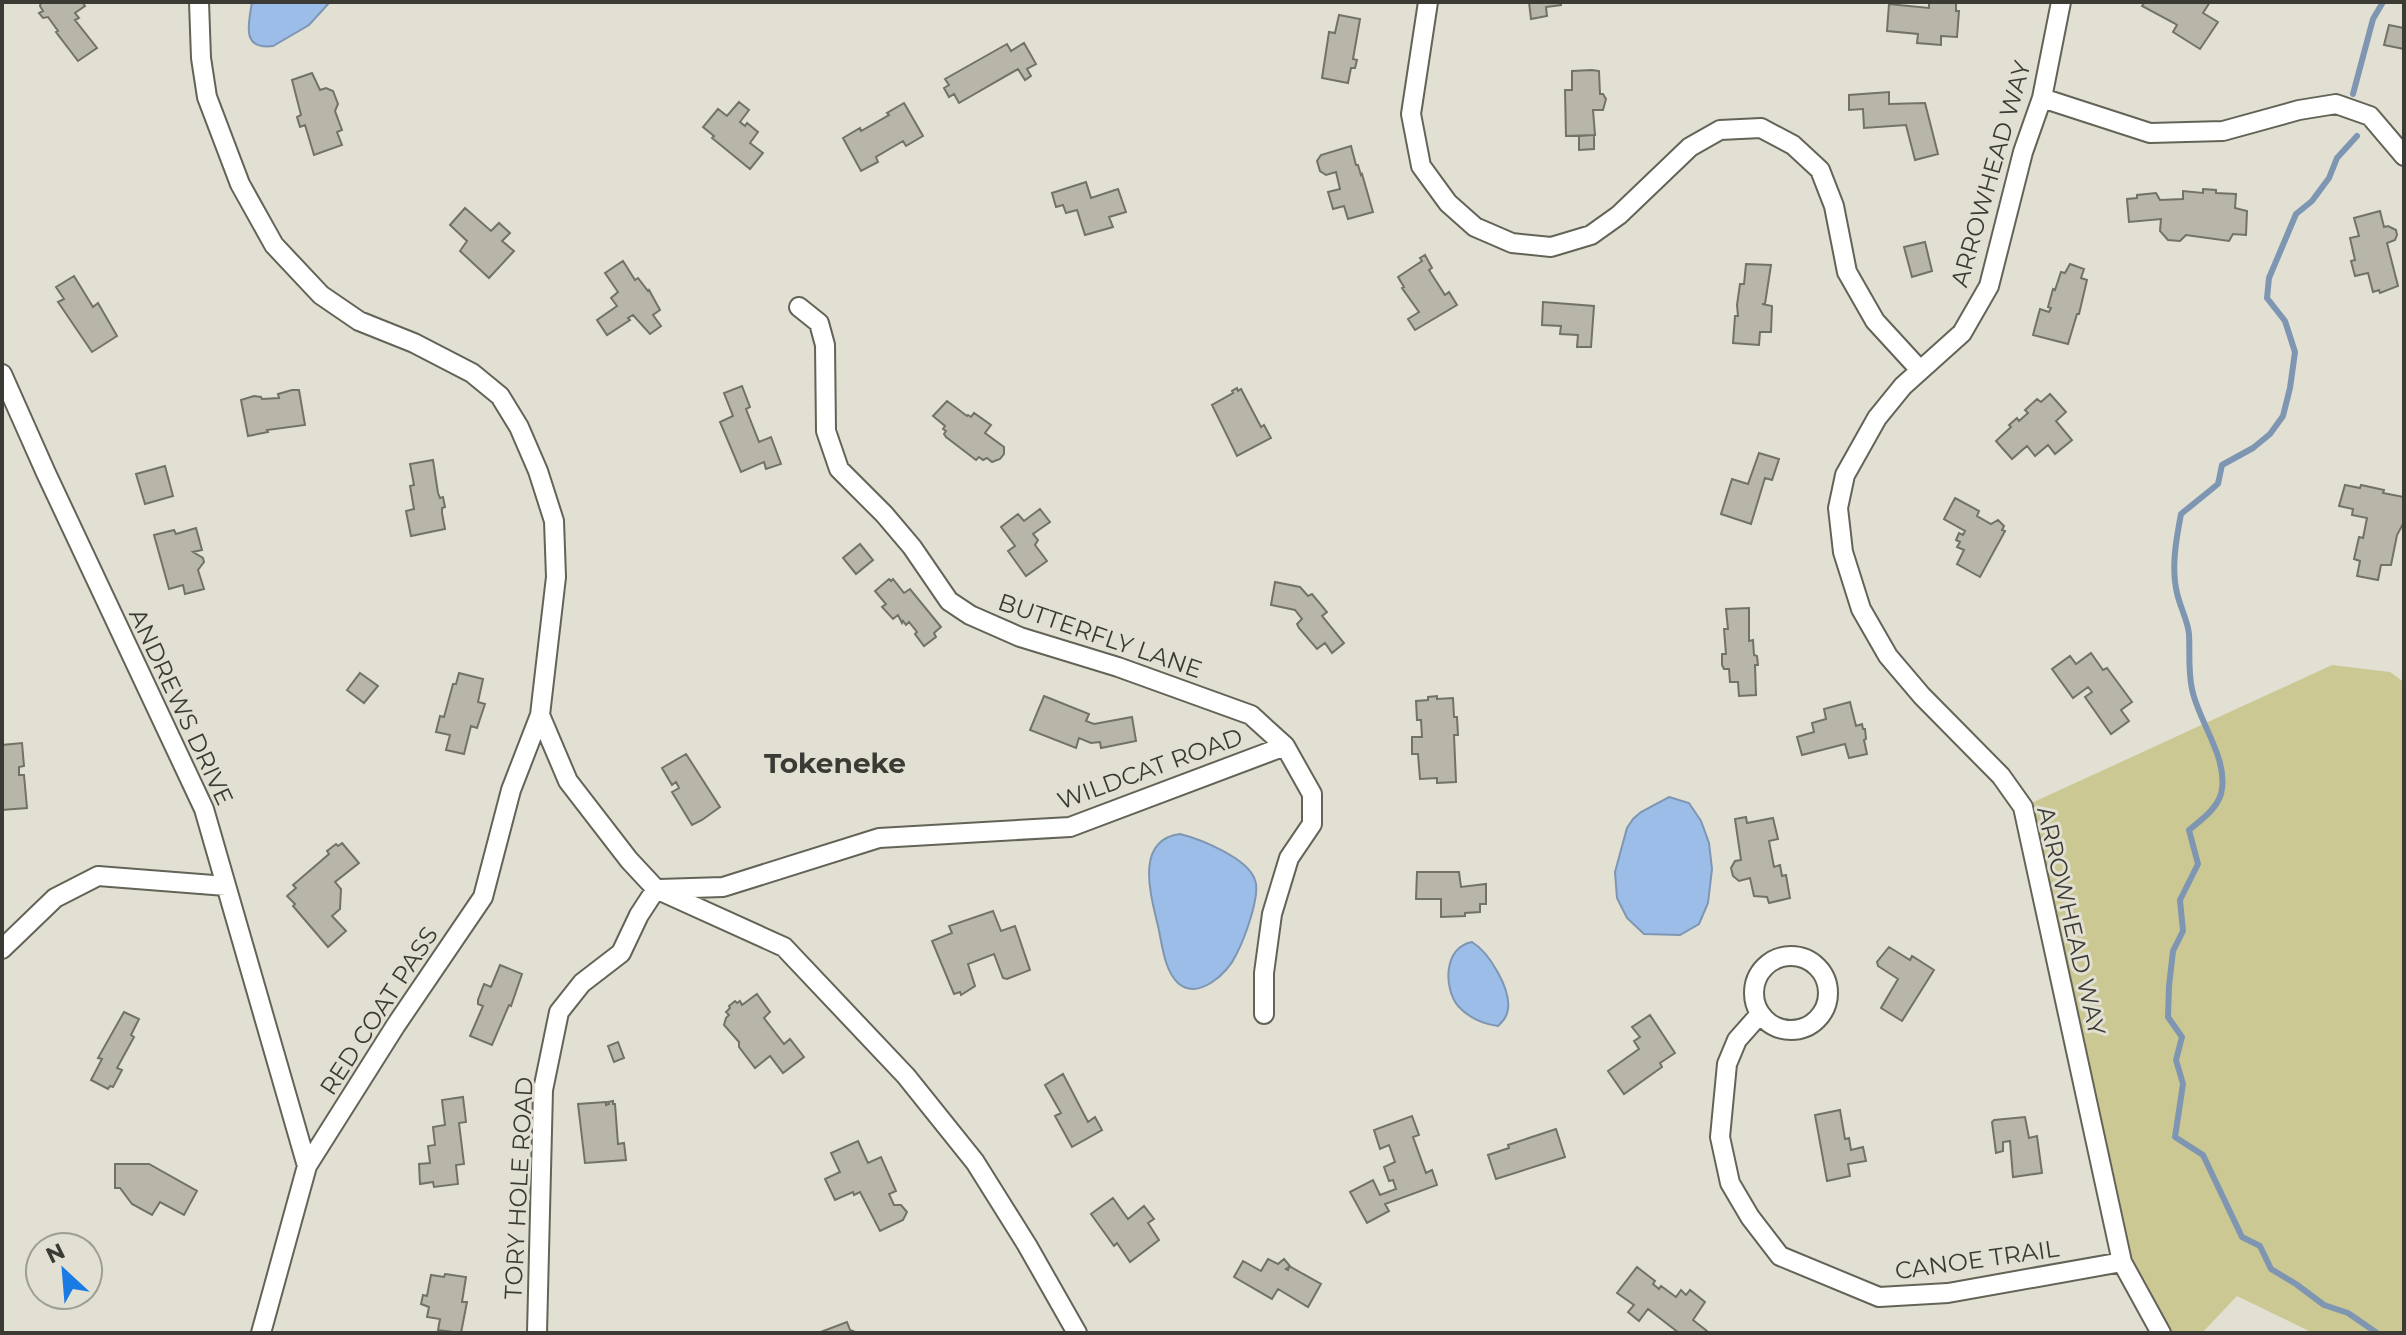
<svg xmlns="http://www.w3.org/2000/svg" width="2406" height="1335" font-family="Montserrat,sans-serif">
  <style>
    .green { fill: #ccc893 }
    .water { fill: #9cbde8; stroke: #7f96b2; stroke-width: 2 }
    .lines { fill: none; stroke-linecap: round; stroke-linejoin: round }
    .stream { stroke: #7f96b2; stroke-width: 6 }
    .building { fill: #b7b6a9; stroke: #737266; stroke-width: 2 }
    .minor-casing { stroke: #636357; stroke-width: 22 }
    .minor { stroke: #fff; stroke-width: 18 }
    .labels { text-anchor: middle; stroke-width: 6; stroke-linejoin: round; paint-order: stroke }
    .street-label { font-size: 24px; fill: #3b3a35; stroke: #e1e0d2 }
    .quarter-label { font-size: 28px; font-weight: bold; fill: #3b3a35; stroke: #e1e0d2 }
  </style>
  <rect width="100%" height="100%" fill="#e1e0d2"/>
  <path class="green" d="M2332,665L2390,672L2404,682V1333H2313L2237,1296L2202,1333H2161L2122,1262L2023,807Z"/>
  <path class="water" d="M252,2H330L309,25L273,46C240,50 249,23 252,2Z
    M1669,797L1689,803L1701,821L1709,843L1712,869L1708,903L1699,924L1680,935L1644,934L1627,918L1617,898L1615,872L1627,828L1633,819L1641,812Z
    M1180,834C1200,839 1248,858 1255,880C1261,895 1244,940 1236,955C1228,973 1198,1001 1178,983C1164,970 1162,943 1158,926C1151,896 1134,840 1180,834Z
    M1472,942C1489,952 1511,989 1508,1009C1507,1017 1503,1021 1498,1026C1483,1024 1469,1018 1458,1006C1443,987 1444,947 1472,942Z"/>
  <g class="lines">
    <path class="stream" d="M2353,94L2373,19L2383,2
      M2357,136L2337,158L2329,178L2312,201L2296,214L2269,278L2267,298L2285,321L2295,352L2290,388L2283,416L2270,434L2253,448L2222,465L2218,484L2181,514C2176,540 2171,568 2177,593C2180,607 2188,621 2189,634C2190,653 2188,671 2192,689C2198,721 2230,760 2221,794C2216,810 2201,820 2189,830L2198,864L2180,900L2183,931L2173,951L2169,986L2168,1017L2182,1037L2176,1060L2183,1084L2175,1137L2203,1155L2242,1237L2260,1246L2271,1269L2296,1284L2324,1305L2348,1313L2377,1333"/>
  </g>
  <path class="building" d="M41,2H82L85,6L75,13L79,18L75,20L97,48L78,61L56,32L58,31L48,17L43,18L39,13L43,11L40,6Z
    M1529,2H1561V5L1546,7L1547,16L1531,19Z
    M1929,2H1956V11H1959L1957,37L1941,36V45L1917,43L1918,34L1887,31L1889,4L1929,8Z
    M2145,2H2210L2203,13L2218,22L2200,49L2173,32L2177,25L2174,23L2142,6Z
    M1339,15L1360,19L1353,59L1357,60L1355,68H1351L1348,83L1322,78L1329,32L1335,33Z
    M2389,25L2404,28V49L2384,45Z
    M1024,43L1036,64L1027,69L1031,76L1025,80L1018,69L959,103L954,94L949,97L944,88L949,85L945,79L1007,44L1011,51Z
    M1592,70L1599,71L1600,94H1603L1606,99L1603,110H1593L1595,135L1566,136L1565,90H1572V71Z
    M312,73L320,90L326,88L333,91L338,104L335,111L342,130L337,132L342,145L314,155L305,125L300,127L297,117L301,115L292,80Z
    M1889,92V104L1925,103L1938,154L1915,160L1906,125L1864,128L1863,109L1849,110V95Z
    M739,102L749,110L740,122L745,126L747,123L758,132L750,143L763,153L750,169L712,138L714,136L703,127L718,109L727,116Z
    M904,103L923,136L906,146L903,141L876,157L878,162L861,171L843,138L860,128L861,131L889,115L887,113Z
    M1594,135V149L1579,150V136Z
    M1351,146L1356,165H1358L1361,175L1362,174L1373,212L1348,219L1344,206L1333,209L1328,192L1340,189L1336,172L1326,175L1320,171L1317,161L1321,155Z
    M1086,182L1091,198L1118,189L1126,212L1109,217L1113,227L1085,235L1077,210L1066,213L1063,205L1056,207L1052,193Z
    M2203,189L2216,190V193L2236,194L2235,208L2247,211L2246,235L2233,234L2229,241L2186,235L2180,241L2168,240L2160,231L2161,219L2129,222L2127,199L2137,198V195L2156,193L2160,200L2183,199V191L2203,193Z
    M465,208L491,231L499,223L510,233L502,241L514,251L489,278L460,251L467,241L450,225Z
    M2380,211L2384,227L2388,226L2396,230L2397,235L2395,240L2387,243L2398,286L2380,293L2379,290L2373,292L2368,273L2355,276L2351,261L2355,260L2350,238L2359,236L2354,218Z
    M1925,242L1932,271L1912,277L1904,247Z
    M1425,255L1432,268L1429,270L1445,295L1449,292L1457,305L1415,330L1408,319L1419,312L1402,288L1404,287L1398,277L1422,261L1420,258Z
    M623,261L635,280L638,278L648,291L649,290L660,310L653,315L661,326L650,334L633,315L628,318L630,320L607,335L597,320L617,306L611,298L618,292L605,273Z
    M1746,264L1771,265L1765,304H1762L1772,306L1771,332H1760L1759,345L1733,343L1735,316H1738L1737,305L1740,284H1744Z
    M2070,264L2084,269L2081,278L2087,280L2079,314H2077L2068,344L2033,335L2040,309L2049,312L2051,308L2048,307L2053,289L2055,290L2061,272L2065,273Z
    M74,276L93,307L98,303L117,336L92,352L58,302L64,299L56,287Z
    M1543,302L1594,306L1591,347H1577L1578,335L1560,334L1561,326L1542,325Z
    M742,386L750,407L746,409L759,442L771,437L781,464L766,469L764,462L741,472L720,422L733,416L724,393Z
    M1237,388L1238,391L1241,389L1261,427L1264,425L1271,438L1237,456L1212,405L1233,393L1232,391Z
    M292,390H299L305,425L267,430L268,432L248,436L241,400L254,396L261,397L262,399L279,398L278,394Z
    M2050,394L2066,412L2056,421L2072,440L2055,454L2048,445L2035,456L2027,446L2012,459L1996,441L2011,427L2009,425L2017,418L2019,421L2028,413L2025,410L2037,399L2041,402Z
    M947,401L967,416L968,415L971,417L974,413L991,425L985,433L1004,447V454L1000,459L992,462L987,458L983,460L979,457L976,460L946,437L944,434L946,431L943,429L945,426L933,416Z
    M1759,453L1779,459L1772,480L1765,478L1751,524L1721,514L1732,479L1748,484Z
    M433,460L438,493L440,498L443,497L445,507L442,508V513L445,529L411,536L406,511L414,509L410,486L414,485L410,464Z
    M165,466L173,496L145,504L136,474Z
    M2345,485L2360,488L2361,485L2384,490L2383,493L2404,497V522L2397,535L2391,565H2381L2378,580L2357,576L2360,561L2354,559L2359,537L2363,538L2367,518L2352,515L2353,509L2339,506Z
    M1955,498L1979,511L1977,516L1991,524L1998,520L2004,526L2002,530L2005,531L1980,577L1957,564L1964,550L1957,547L1960,542L1956,540L1959,533L1963,535L1965,531L1944,519Z
    M1040,509L1050,522L1033,534L1038,540L1035,545L1047,561L1026,576L1008,551L1015,546L1001,527L1018,514L1024,521Z
    M196,528L202,550L193,552L203,558L204,562L198,570L204,589L185,594L183,585L169,589L154,535L174,530L176,534Z
    M860,544L873,560L856,574L843,558Z
    M889,579L891,581L893,579L904,593L910,589L941,627L934,633L936,637L924,646L915,634L917,632L909,622L906,625L903,621L902,623L898,615L893,619L882,607L886,604L875,591Z
    M1275,582L1300,587L1308,596L1312,594L1327,612L1322,616L1344,643L1332,653L1325,643L1317,649L1299,628L1297,624L1302,619L1295,610L1271,605Z
    M1749,608V641L1753,640L1754,655L1757,656L1758,665H1755L1756,695L1739,696L1738,682H1730L1729,669H1724L1722,665V654H1726L1724,629H1728L1726,609Z
    M2091,653L2103,670L2107,668L2132,702L2121,710L2129,721L2111,734L2085,697L2092,692L2088,687L2073,698L2052,669L2070,656L2076,664Z
    M360,673L378,686L364,703L347,690Z
    M459,673L483,679L478,702L485,704L477,728L471,726L464,754L446,750L450,735L436,732L440,716L444,717L453,684H456Z
    M1044,696L1089,714L1086,721L1094,724L1132,717L1136,741L1101,748L1100,742L1091,743L1079,738L1076,748L1030,730Z
    M1437,696V699L1453,698L1454,717H1457L1458,735H1454L1456,782L1437,783V778L1420,779L1418,754H1412V737H1422L1421,720H1417L1416,701L1428,700V697Z
    M1850,702L1856,726L1862,724L1863,729H1865L1866,739L1864,740L1867,754L1849,758L1845,744L1802,755L1797,737L1814,732L1812,723L1826,719L1824,709Z
    M22,743L24,766L19,767V775H24L27,808L2,810V745Z
    M686,754L720,807L702,820L692,825L672,792L679,788L676,782L672,785L662,768Z
    M1746,817L1747,823L1773,818L1778,839L1769,841L1774,867L1780,865L1782,876L1786,875L1790,898L1769,903L1767,897L1754,896L1750,878L1739,881L1733,876L1731,868L1735,861L1741,860L1735,819Z
    M342,843L359,863L335,882L341,889L340,909L332,916L346,931L328,947L293,906L295,904L287,896L296,888L293,885L329,854L327,851L336,844L338,846Z
    M1417,872H1459L1461,887L1486,884V904H1480V912L1465,913V916L1441,917V899H1416Z
    M993,911L1001,931L1015,926L1030,970L1007,979L1003,978L994,954L968,964L975,986L961,995L960,992L954,994L932,941L952,933L949,926Z
    M1889,947L1910,960L1912,956L1934,970L1902,1021L1881,1008L1898,979L1878,966L1877,962Z
    M500,965L522,974L511,1006L509,1005L492,1045L470,1036L483,1006L478,1004V1000L484,984L491,987Z
    M757,994L770,1012L764,1018L784,1044L790,1039L804,1057L783,1073L770,1056L755,1068L739,1047V1042L724,1025L726,1018L729,1015L726,1012L730,1008L729,1006L735,1001L737,1003L740,1001L742,1005Z
    M124,1012L139,1019L131,1035L134,1037L117,1068L122,1070L113,1087L110,1086L108,1089L91,1080L102,1059L98,1058Z
    M1650,1015L1675,1053L1660,1063L1662,1067L1624,1094L1608,1071L1639,1049L1634,1041L1640,1037L1632,1027Z
    M618,1042L624,1058L614,1062L608,1046Z
    M1063,1074L1088,1122L1095,1117L1102,1130L1072,1147L1055,1116L1061,1113L1045,1085Z
    M463,1097L466,1122L459,1123L464,1164L456,1165L458,1184L434,1187L433,1182L420,1184L419,1164L430,1163L428,1146L435,1145L433,1127L445,1125L442,1100Z
    M613,1101V1104H615L618,1144L624,1143L626,1160L585,1163L578,1104L606,1102V1105L609,1104L608,1102Z
    M1840,1110L1845,1139L1849,1138L1851,1150L1863,1147L1866,1161L1848,1164L1850,1176L1827,1181L1815,1115Z
    M1412,1116L1419,1135L1413,1137L1426,1173L1432,1170L1437,1185L1385,1204L1389,1211L1367,1223L1350,1192L1373,1180L1380,1195L1396,1189L1393,1180L1389,1181L1384,1167L1395,1162L1389,1145L1380,1149L1374,1130Z
    M2025,1117L2029,1138L2037,1136L2042,1173L2013,1177L2010,1141L2003,1142V1151L1996,1153L1992,1122L1994,1120Z
    M1556,1129L1565,1157L1496,1179L1488,1155L1509,1148L1508,1145Z
    M858,1141L868,1163L881,1157L896,1191L889,1194L894,1205H901L907,1212L903,1220L880,1231L860,1192L854,1195L853,1192L835,1200L825,1179L840,1172L831,1153Z
    M115,1164H149L197,1191L184,1215L160,1202L152,1215L132,1204L120,1188H115Z
    M1113,1198L1128,1219L1144,1206L1154,1219L1148,1223L1159,1240L1130,1262L1117,1243L1114,1246L1091,1214Z
    M1268,1259L1278,1264L1284,1259L1290,1266L1286,1269L1288,1270L1289,1266L1321,1284L1308,1307L1278,1289L1272,1299L1234,1277L1243,1261L1261,1271Z
    M1637,1267L1655,1281L1653,1284L1659,1289L1661,1286L1676,1297L1681,1290L1686,1295L1690,1290L1705,1302L1693,1320L1707,1331L1706,1333H1679L1648,1309L1639,1321L1628,1312L1634,1305L1617,1293Z
    M445,1274L466,1277L462,1302H467L461,1333L438,1330L440,1319L427,1317L429,1307L421,1304L423,1295L427,1296L431,1275L444,1277Z
    M847,1322L850,1330L858,1333H818Z"/>
  <g class="lines">
    <g class="minor-casing">
      <path id="minor" d="M199,2L201,58L207,97L240,184L274,245L321,295L359,321L414,343L472,373L500,396L519,427L538,471L554,521L556,577L540,715L568,781L629,860L656,889L784,947L906,1076L975,1162L1027,1245L1077,1333
        M1428,2L1411,114L1421,166L1448,203L1475,227L1512,243L1551,247L1591,235L1619,215L1690,147L1720,130L1761,128L1793,145L1820,170L1834,206L1847,272L1875,321L1920,370
        M2061,2L2042,98L2023,152L1989,286L1962,333L1903,386L1877,418L1845,475L1838,508L1843,552L1861,609L1888,656L1922,696L2001,776L2023,807L2122,1262L2161,1333
        M2042,98L2150,133L2223,131L2299,110L2336,104L2370,116L2404,156
        M799,307L819,323L825,345L826,431L839,469L884,514L912,547L949,601L970,615L1020,637L1118,667L1251,715L1285,746
        M2,374L46,473L204,809L307,1166
        M659,889L723,887L879,838L1070,827L1285,746L1312,794V824L1289,858L1272,914L1264,973V1014
        M2,949L55,898L98,876L226,886
        M1754 993a37 37 0 1 1 74 0a37 37 0 1 1-74 0Z
        M1760,1014L1737,1040L1727,1064L1720,1137L1730,1183L1750,1217L1780,1256L1879,1297L1948,1293L2122,1262
        M261,1333L307,1166L396,1025L483,897L511,790L540,715
        M537,1333L543,1090L559,1012L582,983L621,953L639,915L656,889"/>
    </g>
    <use href="#minor" class="minor"/>
  </g>
  <g class="labels">
    <g class="street-label">
      <text transform="translate(1991 174) rotate(-74)" y="8">ARROWHEAD WAY</text>
      <text transform="translate(1100 636) rotate(19)" y="8">BUTTERFLY LANE</text>
      <text transform="translate(181 707) rotate(65)" y="8">ANDREWS DRIVE</text>
      <text transform="translate(1150 769) rotate(-20)" y="8">WILDCAT ROAD</text>
      <text transform="translate(2071 921) rotate(77)" y="8">ARROWHEAD WAY</text>
      <text transform="translate(379 1011) rotate(-57)" y="8">RED COAT PASS</text>
      <text transform="translate(519 1188) rotate(-87)" y="8">TORY HOLE ROAD</text>
      <text transform="translate(1977 1260) rotate(-8)" y="8">CANOE TRAIL</text>
    </g>
    <g class="quarter-label">
      <text x="835" y="773">Tokeneke</text>
    </g>
  </g>
  <rect width="2406" height="1335" fill="none" stroke="#3b3a35" stroke-width="8"/>
  <g transform="translate(64 1271) rotate(334)"><circle r="38" fill="#e1e0d2" stroke="#9f9e93" stroke-width="2"/>
  <path d="M0-6L14 30L0 20L-14 30Z" fill="#1b7be4"/>
  <text y="-12" font-size="22" font-weight="bold" text-anchor="middle" fill="#3b3a35">N</text>
  </g>
</svg>
